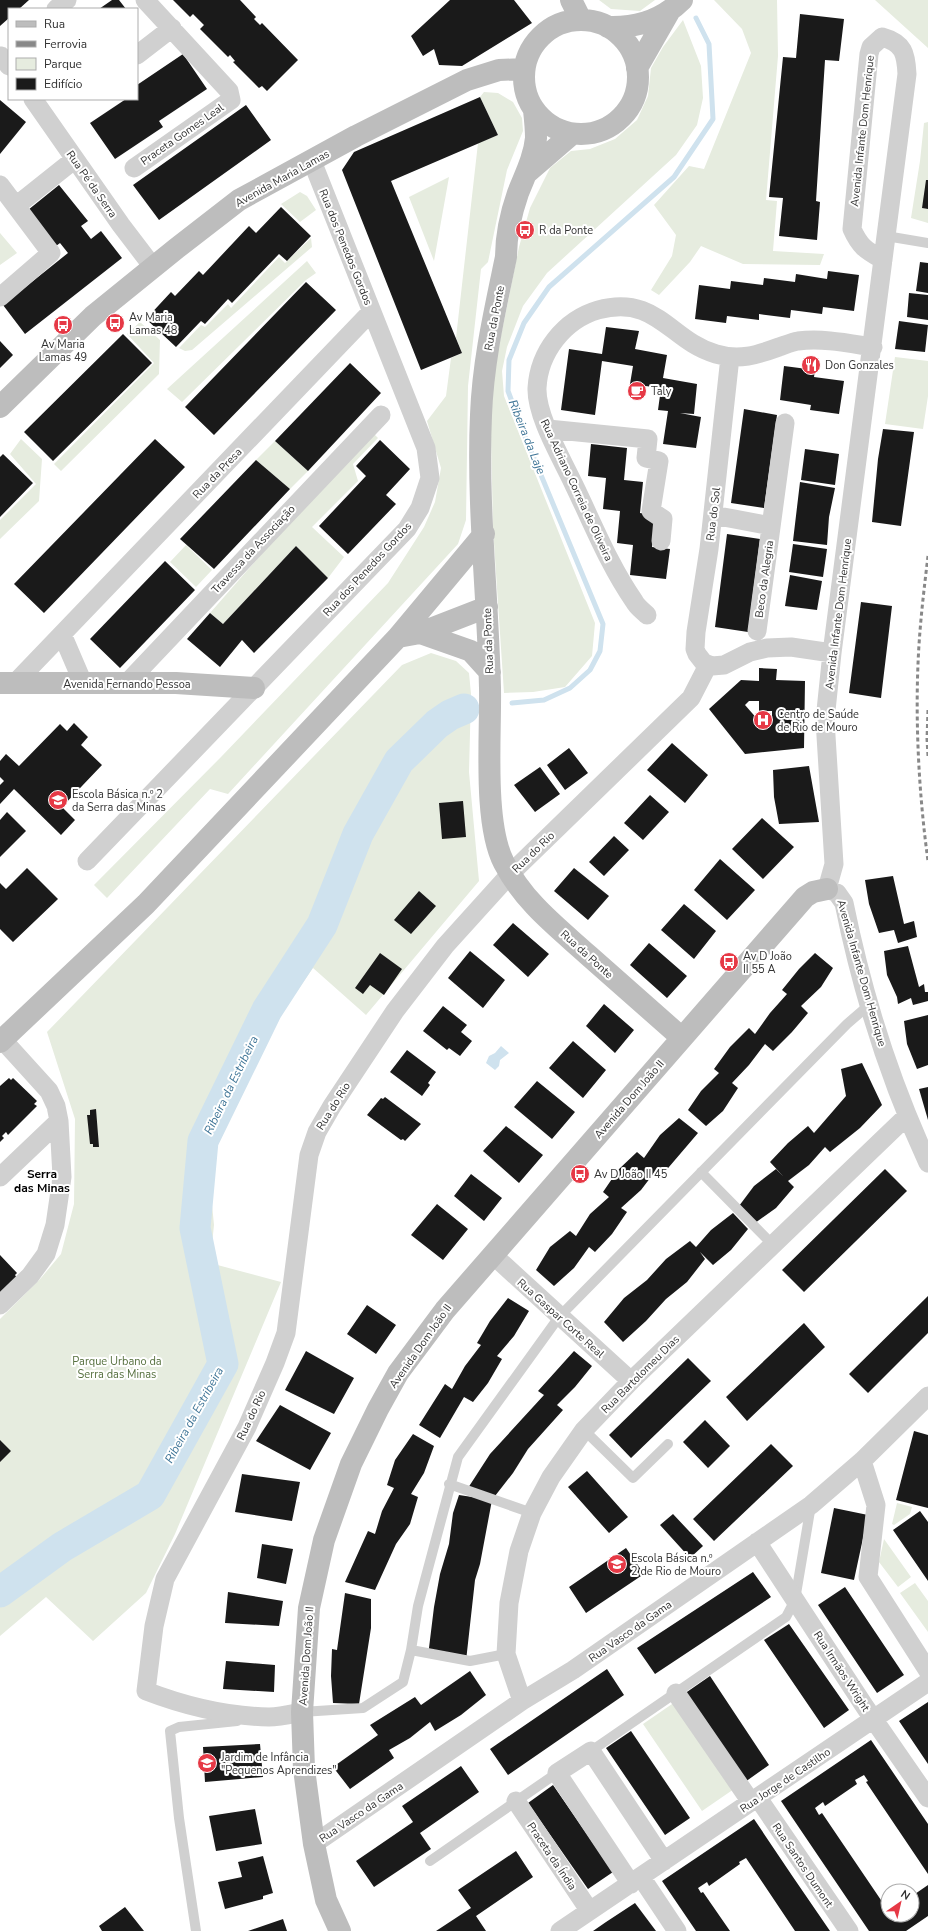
<svg xmlns="http://www.w3.org/2000/svg" width="928" height="1931" font-family="'Nunito Sans',sans-serif">
  <style>
    .green { fill: #e6ecdf }
    .water { fill: #cfe2ee }
    .lines { fill: none; stroke-linecap: round; stroke-linejoin: round }
    .stream { stroke: #cfe2ee; stroke-width: 5 }
    .river { stroke: #cfe2ee; stroke-width: 31 }
    .building { fill: #1a1a1a; fill-rule: evenodd }
    .lane { stroke: #d0d0d0; stroke-width: 10 }
    .street { stroke: #d0d0d0; stroke-width: 19 }
    .secondary { stroke: #bdbdbd; stroke-width: 22 }
    .rail { stroke: #888; stroke-width: 3; stroke-dasharray: 4 3; stroke-linecap: butt }
    .labels { text-anchor: middle; stroke-width: 4; stroke-linejoin: round; paint-order: stroke }
    .street-label { font-size: 11px; fill: #333; stroke: #fff }
    .poi-label { font-size: 11px; fill: #333; stroke: #fff; text-anchor: start }
    .park-label { font-size: 11px; fill: #56703f; stroke: #fff }
    .water-label { font-size: 12px; font-style: italic; fill: #3f7597; stroke: #fff }
    .neighbourhood-label { font-size: 12px; font-weight: bold; fill: #000; stroke: #fff }
  </style>
  <rect width="100%" height="100%" fill="#fff"/>
  <path class="green" d="M599,0H655L640,11L611,9Z
    M714,0H777L778,56L766,200L777,201L773,251L824,254L820,265L743,264L701,246L690,262L659,295L651,290L672,256L676,235L654,205L689,166L704,169L751,53L742,29Z
    M875,0H928V48Z
    M683,20L701,66L703,98L697,125L676,155L547,273L523,306L507,347L502,371L504,396L595,623L592,656L565,687L533,692L504,693L493,528L490,390L519,247L530,208L550,168L571,151L590,149L615,139L637,120L648,96L651,68L663,47Z
    M484,92L498,93L513,102L522,118L523,131L507,170L488,262L481,269L468,386L466,520L458,544L228,794L210,789L107,898L94,885L221,757L388,583L424,527L435,502L441,468L427,421L446,396L451,358L462,353L456,338L478,143L498,135L480,97Z
    M928,122V180L922,208L928,209V223L911,218L920,161L924,123Z
    M449,177L434,261L409,197Z
    M300,192L307,196L316,210L300,222L281,204Z
    M0,233L17,253L0,265Z
    M311,238L312,247L192,350L185,351L179,348L201,325L205,327L228,304L231,308L279,257L285,263Z
    M307,261L316,273L306,280L182,402L167,389Z
    M140,322L160,340L159,374L61,471L54,464L154,363L127,334Z
    M895,357L928,361V396L923,429L885,424Z
    M370,430L378,438L353,464L358,481L312,527L344,557L328,578L296,546L223,624L210,613Z
    M21,439L42,459L39,501L0,539V520L36,484L10,454Z
    M275,441L308,471L290,489L256,460Z
    M186,545L212,570L196,587L170,562Z
    M431,653L456,661L469,673L471,694L469,772L479,881L366,1015L313,968L250,1059L207,1154L214,1225L210,1263L281,1282L175,1534L146,1593L93,1641L46,1597L0,1636V1319L41,1278L61,1254L74,1204L75,1119L47,1032L402,665Z
    M897,1503L912,1507L910,1514L894,1525L892,1524Z
    M884,1539L911,1577L898,1587L879,1562Z
    M915,1583L928,1601V1632L900,1593Z
    M675,1702L734,1789L702,1811L643,1724Z"/>
  <path class="water" d="M501,1046L509,1053L500,1060L499,1066L495,1070L486,1063L489,1056L495,1053Z"/>
  <g class="lines">
    <path class="stream" d="M512,703L544,700L570,688L590,670L600,651L603,624L526,439L508,391L509,360L524,323L549,287L674,177L713,119L709,44L696,18"/>
    <path class="river" d="M0,1592L62,1547L150,1495L223,1364L195,1228L203,1141L267,1010L322,925L358,834L399,761L437,724L450,715L464,709"/>
  </g>
  <path class="building" d="M0,0H29L19,9H9V18L0,26Z
    M112,0H119L126,9H99Z
    M173,0H240L256,17L254,19L260,25L262,23L298,60L267,91L262,86L259,88L233,62L235,61L230,55L228,57L200,29L204,25L193,14L190,17Z
    M450,0H514L532,23L462,66L439,65L434,49L423,56L411,36Z
    M800,14L844,19L839,61L825,60L816,201L820,202L817,240L779,236L783,198L769,197L783,57L796,58Z
    M183,54L207,89L159,121L163,127L115,159L90,123L126,99H137V85Z
    M480,97L498,135L391,181L462,353L421,370L342,170L354,152Z
    M0,100L26,122L0,154Z
    M246,105L271,140L159,220L133,185Z
    M926,180H928V209L922,208Z
    M59,185L88,221L81,226L91,239L101,231L122,258L25,334L3,305L68,253L60,243L56,246L28,210Z
    M281,207L311,236L287,261L279,254L232,303L228,299L205,324L201,321L176,347L146,319L171,292L175,296L199,271L203,275L249,226L256,233Z
    M524,224L528,225L526,235L522,234Z
    M920,262L928,263V293L916,291Z
    M828,271L859,275L854,311L823,307L822,314L791,310L790,318L759,314V320L727,316L726,323L695,319L699,285L730,289L731,281L763,285L764,278L795,282L796,274L827,279Z
    M306,282L336,310L214,435L185,407Z
    M909,293L928,295V320L907,317Z
    M118,318L121,321L113,328L110,324Z
    M66,320L69,323L61,330L58,326Z
    M899,321L928,325L925,352L895,349Z
    M606,327L639,331L635,349L667,355L663,378L697,384L694,414L680,413L701,417L696,448L663,444L668,411L658,410L661,388L630,384L633,366L602,361L595,415L561,410L569,349L602,354Z
    M123,334L152,363L53,461L24,432Z
    M0,341L13,355L0,368Z
    M350,363L381,393L308,471L275,441Z
    M784,366L815,370L814,377L844,381L839,414L810,410L811,405L780,400Z
    M744,409L777,415L764,508L731,503Z
    M883,429L914,432L901,526L872,522L878,459Z
    M155,439L185,467L44,613L14,584Z
    M380,440L410,469L386,495L396,504L348,554L319,526L366,476L356,466Z
    M591,444L627,448L624,480L643,482L640,513L655,515L652,547L670,549L666,579L630,575L633,545L617,543L620,511L603,509L606,478L588,476Z
    M805,449L839,454L835,485L801,480Z
    M3,454L33,483L0,517V457Z
    M256,460L290,489L214,569L180,539Z
    M800,482L835,488L829,517L827,545L793,541Z
    M727,534L760,539L748,632L715,627Z
    M793,544L827,549L823,577L789,572Z
    M296,546L328,578L254,653L242,640L220,667L187,639L210,613L223,624Z
    M165,561L195,590L120,668L90,639Z
    M790,575L822,581L817,610L785,606Z
    M861,602L892,606L881,698L849,693Z
    M759,668L777,669L776,680L805,681L804,748L745,754L709,709L741,680L759,681ZM749,701H759V711H772V720L759,721L745,705Z
    M74,723L88,737L81,745L102,765L62,807L75,820L61,835L14,789L0,804V785L4,781L0,777V761L6,754L19,766L60,724L67,731Z
    M672,743L708,775L685,803L647,770Z
    M569,748L588,773L565,790L547,765Z
    M809,766L819,822L779,824L774,797L773,770Z
    M540,767L560,794L535,812L514,785Z
    M650,795L669,812L643,840L624,823Z
    M463,801L466,837L442,839L439,803Z
    M7,812L26,831L0,857V820Z
    M762,818L794,847L763,879L732,849Z
    M614,836L629,850L604,876L589,862Z
    M720,859L755,890L727,920L694,890Z
    M27,868L58,899L13,942L0,929V883L6,889Z
    M574,868L609,896L588,920L554,891Z
    M893,876L904,924L914,921L917,937L898,943L894,930L879,933L869,904L865,880Z
    M419,891L436,906L411,934L394,920Z
    M684,904L716,931L694,959L661,930Z
    M513,923L549,954L528,977L493,945Z
    M649,943L687,976L667,998L630,965Z
    M908,946L919,987L924,984L925,992H928V1001L913,1005L911,998L898,1004L897,997L887,975L884,951Z
    M470,951L505,980L483,1008L448,978Z
    M380,953L402,969L384,995L370,985L363,994L355,988Z
    M815,953L833,968L821,987L801,1006L808,1013L792,1032L773,1051L765,1044L749,1065L732,1083L738,1088L723,1111L706,1126L688,1110L701,1091L719,1073L714,1069L730,1047L749,1028L755,1034L770,1013L787,994L782,990L799,969Z
    M604,1004L634,1030L615,1053L586,1026Z
    M443,1006L467,1025L461,1032L472,1041L460,1056L449,1048L447,1050L423,1031Z
    M928,1015V1065L917,1069L907,1044L904,1021Z
    M573,1041L606,1070L583,1098L549,1068Z
    M407,1050L436,1072L428,1083L430,1085L422,1096L390,1072Z
    M862,1063L882,1105L860,1128L830,1152L825,1147L809,1165L788,1181L794,1187L776,1208L755,1223L739,1206L754,1186L776,1169L783,1176L770,1162L788,1143L808,1126L814,1133L846,1096L841,1069Z
    M9,1078L11,1080L13,1078L37,1101L34,1104L37,1106L8,1135L6,1132L2,1136L4,1138L0,1142V1086Z
    M537,1081L575,1112L552,1139L514,1107Z
    M928,1087V1120L919,1089Z
    M385,1097L421,1124L405,1141L403,1139L401,1140L367,1115L381,1098L383,1099Z
    M96,1109L99,1147H93V1144H90L87,1115H90V1110Z
    M679,1118L698,1133L663,1174L657,1169L641,1190L621,1208L627,1212L612,1234L595,1252L589,1247L574,1268L554,1286L536,1270L550,1247L570,1231L576,1236L590,1214L609,1197L603,1192L618,1170L637,1152L644,1158L660,1135Z
    M506,1126L543,1155L519,1183L483,1151Z
    M885,1169L907,1191L804,1292L782,1270Z
    M471,1174L502,1198L484,1221L454,1196Z
    M437,1204L468,1229L443,1260L411,1235Z
    M733,1213L748,1229L731,1250L713,1265L700,1252L705,1259L687,1282L666,1299L646,1321L623,1342L604,1322L624,1298L647,1280L666,1259L690,1241L696,1247L711,1230Z
    M0,1255L17,1273L15,1275L17,1278L0,1294Z
    M928,1296V1333L868,1393L849,1374Z
    M508,1298L529,1311L514,1336L497,1356L502,1359L488,1383L473,1402L464,1397L440,1438L419,1425L445,1384L452,1389L465,1366L481,1345L477,1343L490,1321Z
    M367,1305L396,1325L376,1354L347,1334Z
    M804,1323L825,1347L747,1421L726,1397Z
    M306,1351L354,1378L334,1414L285,1390Z
    M574,1351L592,1366L575,1387L557,1405L563,1410L528,1449L513,1473L495,1496L468,1488L490,1454L544,1395L538,1391Z
    M688,1358L711,1381L631,1458L609,1435Z
    M280,1405L331,1433L310,1470L256,1441Z
    M705,1420L730,1446L708,1468L683,1442Z
    M914,1431L928,1435V1508L896,1500Z
    M413,1434L434,1446L424,1473L411,1494L418,1497L410,1524L396,1544L375,1590L345,1582L368,1531L375,1534L382,1511L394,1488L387,1485L395,1460Z
    M0,1440L11,1451L0,1462Z
    M771,1444L793,1466L714,1541L693,1519Z
    M587,1471L628,1517L609,1533L568,1487Z
    M242,1474L300,1482L292,1521L235,1512Z
    M459,1495L492,1500L480,1564L475,1580L466,1661L428,1656L434,1607L440,1574L449,1544L453,1513Z
    M834,1508L868,1515L854,1580L821,1573Z
    M920,1511L928,1522V1581L893,1530Z
    M673,1514L703,1546L690,1558L660,1525Z
    M262,1544L293,1549L286,1584L257,1578Z
    M626,1548L644,1574L586,1613L569,1587Z
    M753,1572L771,1597L655,1674L637,1648Z
    M845,1587L904,1675L877,1693L818,1605Z
    M228,1592L283,1601L279,1626L225,1623Z
    M345,1593L371,1599V1628L359,1704L333,1703L331,1676L332,1649L337,1650Z
    M789,1624L849,1710L824,1728L764,1640Z
    M226,1661L275,1665L274,1692L223,1689Z
    M607,1669L624,1695L508,1775L490,1749Z
    M470,1671L486,1695L461,1715L435,1731L430,1722L410,1738L389,1750L394,1758L350,1789L333,1767L378,1735L370,1725L415,1697L421,1705Z
    M710,1676L769,1765L745,1782L684,1694Z
    M928,1702V1764L899,1721Z
    M631,1731L690,1818L665,1835L606,1748Z
    M871,1740L928,1824V1874L866,1782L868,1781L864,1775L855,1780L857,1784L825,1806L823,1802L815,1808L819,1815L822,1813L885,1906L883,1907L888,1912V1915H912V1896L928,1885V1916L906,1931H869L781,1801Z
    M260,1744L263,1777L205,1782L203,1747Z
    M461,1766L479,1792L420,1833L431,1849L374,1887L356,1861L413,1822L402,1806Z
    M553,1785L613,1872L588,1889L528,1803Z
    M255,1809L262,1844L216,1851L209,1816Z
    M754,1819L793,1877L830,1931H795L746,1858L739,1862L740,1864L709,1886L707,1882L698,1888L701,1893L703,1892L730,1931H696L662,1881Z
    M516,1851L533,1877L476,1916L486,1931H436L471,1908L458,1890Z
    M263,1856L273,1893L263,1896V1899L225,1909L218,1882L242,1877L238,1862Z
    M635,1903L656,1931H593L606,1922Z
    M125,1907L144,1931H102L99,1926Z
    M283,1919L287,1931H248Z"/>
  <g class="lines">
    <path class="lane" d="M886,236L928,243
      M701,1172L772,1244
      M584,1430L633,1478L668,1444
      M449,1484L532,1513
      M411,1650L470,1661L506,1654
      M302,1712L363,1708L403,1682L411,1650L418,1606L458,1457L559,1317L847,1024L869,1005
      M591,1751L786,1617L795,1600L811,1505
      M430,1861L557,1773
      M196,1931L179,1818L170,1731L179,1727L237,1721"/>
    <path class="street" d="M56,9L67,0
      M137,55L172,28
      M1,56L9,66
      M33,99L121,225L153,267
      M134,168L231,100L229,91L145,0
      M0,185L51,253L0,297
      M16,206L75,159
      M883,260C866,250 860,247 852,229L869,54L871,47L882,37C904,43 906,54 907,74L832,653L825,720L834,864L827,889L837,893L844,903C862,992 890,1081 928,1163
      M730,357L709,549L696,632L695,649L697,654L704,663L712,666L724,665L750,652L767,648L791,647L832,653
      M548,429L648,439L646,458L659,461L651,511L663,519L661,541
      M713,515L771,526
      M647,615C643,611 637,607 634,601C609,565 593,524 574,485C562,459 536,416 537,388C539,352 564,320 598,310C657,294 670,341 716,354C739,361 757,355 779,347C785,345 792,342 798,341C823,338 847,343 873,347
      M757,631L785,423
      M62,634L83,683
      M15,683L371,312
      M126,684L381,415
      M87,861L407,529L420,508L430,478L426,448L312,161
      M0,1037L49,1091L56,1106L59,1121L0,1177
      M493,1255L631,1381
      M0,1305L30,1276L46,1254L55,1225L62,1177L59,1121
      M862,1461L876,1505L868,1577L928,1671
      M757,1542L865,1707L928,1798
      M676,1693L751,1802
      M522,1701L506,1654L509,1603L519,1551L532,1513L551,1477L584,1430L631,1381L907,1116
      M302,1712C292,1714 280,1717 269,1717C227,1716 185,1706 146,1691L154,1626L165,1579L247,1427L275,1363L286,1333L309,1155L317,1132L332,1106L395,1011L445,946L510,874L691,698L708,665
      M758,1798L849,1931
      M516,1801L589,1910
      M314,1844L522,1701L573,1670L811,1505L862,1461L928,1396
      M641,1877L677,1931
      M631,1884L557,1773L591,1751L664,1861
      M560,1931L928,1682"/>
    <path class="secondary" d="M571,0L581,20
      M524 77a57 57 0 1 1 114 0a57 57 0 1 1-114 0Z
      M608,27C636,28 662,20 682,0
      M637,68L669,12
      M534,110C535,119 536,129 536,138C534,158 525,175 518,193C511,213 506,236 506,257C495,310 483,361 481,415C477,505 488,598 490,688C491,734 483,823 504,863C524,902 557,927 588,955C620,983 651,1011 682,1038
      M528,172L572,134
      M0,407L93,316L177,248L239,200L356,136L467,80L499,70L524,69
      M420,633L471,651L490,672
      M398,637L420,633L487,607
      M0,683H176L254,688
      M0,1042L146,904L398,637L484,534
      M340,1931L326,1900L314,1844L304,1769L302,1712L309,1608L324,1540L351,1464L378,1409L398,1373L445,1310L805,897L813,892L827,889"/>
    <path class="rail" d="M928,556C925,581 922,606 920,631C914,705 918,788 928,861
      M928,710L927,739L928,756"/>
  </g>
  <defs>
    <g id="bus-disc" transform="scale(1)"><circle r="9.5" fill="#e63946" stroke="#fff"/><path d="M-5-6H5V4H4V6H2V4H-2V6H-4V4H-5ZM-3.5-4V0h7V-4ZM-3.5 1.2v1.5H-2V1.2ZM2 1.2v1.5H3.5V1.2Z" fill="#fff"/></g>
    <g id="restaurant-disc" transform="scale(1)"><circle r="9.5" fill="#e63946" stroke="#fff"/><path d="M-5-6h1v4h1v-4h1v4h1v-4h1v5L-1.5 .5V6h-2V.5L-5-1ZM5-6V6H3V1.5H1.5Q1.5-4 5-6Z" fill="#fff"/></g>
    <g id="cafe-disc" transform="scale(1)"><circle r="9.5" fill="#e63946" stroke="#fff"/><path d="M-5.5-4.5H6V0H3Q3 3.5 0 3.5H-2.5Q-5.5 3.5-5.5 0ZM3-3.2v2h1.7v-2ZM-6 4.5H4V6H-6Z" fill="#fff"/></g>
    <g id="hospital-disc" transform="scale(1)"><circle r="9.5" fill="#e63946" stroke="#fff"/><path d="M-5-5h3v3.5h4V-5h3V5h-3V1.5h-4V5h-3Z" fill="#fff"/></g>
    <g id="school-disc" transform="scale(1)"><circle r="9.5" fill="#e63946" stroke="#fff"/><path d="M0-5L7-2L0 1L-7-2ZM-4 1L0 2.5L4 1V4Q0 6-4 4Z" fill="#fff"/></g>
  </defs>
  <g fill-rule="evenodd">
    <use href="#bus-disc" x="525" y="230"/>
    <use href="#bus-disc" x="115" y="323"/>
    <use href="#bus-disc" x="63" y="325"/>
    <use href="#restaurant-disc" x="811" y="365"/>
    <use href="#cafe-disc" x="637" y="391"/>
    <use href="#hospital-disc" x="763" y="720"/>
    <use href="#school-disc" x="58" y="800"/>
    <use href="#bus-disc" x="729" y="962"/>
    <use href="#bus-disc" x="580" y="1174"/>
    <use href="#school-disc" x="617" y="1564"/>
    <use href="#school-disc" x="207" y="1763"/>
  </g>
  <g class="labels">
    <g class="street-label">
      <text transform="translate(862 131) rotate(-84)" y="4">Avenida Infante Dom Henrique</text>
      <text transform="translate(182 134) rotate(-35)" y="4">Praceta Gomes Leal</text>
      <text transform="translate(282 178) rotate(-29)" y="4">Avenida Maria Lamas</text>
      <text transform="translate(92 184) rotate(55)" y="4">Rua Pé da Serra</text>
      <text transform="translate(346 247) rotate(68)" y="4">Rua dos Penedos Gordos</text>
      <text transform="translate(494 318) rotate(-79)" y="4">Rua da Ponte</text>
      <text transform="translate(217 473) rotate(-46)" y="4">Rua da Presa</text>
      <text transform="translate(577 490) rotate(65)" y="4">Rua Adriano Correia de Oliveira</text>
      <text transform="translate(713 514) rotate(-83)" y="4">Rua do Sol</text>
      <text transform="translate(253 549) rotate(-47)" y="4">Travessa da Associação</text>
      <text transform="translate(367 569) rotate(-47)" y="4">Rua dos Penedos Gordos</text>
      <text transform="translate(764 579) rotate(-82)" y="4">Beco da Alegria</text>
      <text transform="translate(838 614) rotate(-83)" y="4">Avenida Infante Dom Henrique</text>
      <text transform="translate(488 641) rotate(-92)" y="4">Rua da Ponte</text>
      <text x="127" y="688">Avenida Fernando Pessoa</text>
      <text transform="translate(533 852) rotate(-44)" y="4">Rua do Rio</text>
      <text transform="translate(587 954) rotate(42)" y="4">Rua da Ponte</text>
      <text transform="translate(862 973) rotate(74)" y="4">Avenida Infante Dom Henrique</text>
      <text transform="translate(629 1099) rotate(-49)" y="4">Avenida Dom João II</text>
      <text transform="translate(333 1106) rotate(-58)" y="4">Rua do Rio</text>
      <text transform="translate(561 1318) rotate(42)" y="4">Rua Gaspar Corte Real</text>
      <text transform="translate(420 1346) rotate(-55)" y="4">Avenida Dom João II</text>
      <text transform="translate(640 1374) rotate(-45)" y="4">Rua Bartolomeu Dias</text>
      <text transform="translate(251 1415) rotate(-65)" y="4">Rua do Rio</text>
      <text transform="translate(630 1631) rotate(-35)" y="4">Rua Vasco da Gama</text>
      <text transform="translate(306 1656) rotate(-86)" y="4">Avenida Dom João II</text>
      <text transform="translate(842 1671) rotate(57)" y="4">Rua Irmãos Wright</text>
      <text transform="translate(785 1780) rotate(-34)" y="4">Rua Jorge de Castilho</text>
      <text transform="translate(361 1812) rotate(-34)" y="4">Rua Vasco da Gama</text>
      <text transform="translate(552 1856) rotate(56)" y="4">Praceta da Índia</text>
      <text transform="translate(803 1865) rotate(56)" y="4">Rua Santos Dumont</text>
    </g>
    <g class="poi-label">
      <text x="539" y="234">R da Ponte</text>
      <text x="129" y="321">Av Maria<tspan x="129" dy="13">Lamas 48</tspan></text>
      <text x="63" y="348" text-anchor="middle">Av Maria<tspan x="63" dy="13">Lamas 49</tspan></text>
      <text x="825" y="369">Don Gonzales</text>
      <text x="651" y="395">Taly</text>
      <text x="777" y="718">Centro de Saúde<tspan x="777" dy="13">de Rio de Mouro</tspan></text>
      <text x="72" y="798">Escola Básica n.º 2<tspan x="72" dy="13">da Serra das Minas</tspan></text>
      <text x="743" y="960">Av D João<tspan x="743" dy="13">II 55 A</tspan></text>
      <text x="594" y="1178">Av D João II 45</text>
      <text x="631" y="1562">Escola Básica n.º<tspan x="631" dy="13">2 de Rio de Mouro</tspan></text>
      <text x="221" y="1761">Jardim de Infância<tspan x="221" dy="13">"Pequenos Aprendizes"</tspan></text>
    </g>
    <g class="park-label">
      <text x="117" y="1365">Parque Urbano da<tspan x="117" dy="13">Serra das Minas</tspan></text>
    </g>
    <g class="water-label">
      <text transform="translate(527 437) rotate(68)" y="4">Ribeira da Laje</text>
      <text transform="translate(231 1085) rotate(-64)" y="4">Ribeira da Estribeira</text>
      <text transform="translate(194 1415) rotate(-61)" y="4">Ribeira da Estribeira</text>
    </g>
    <g class="neighbourhood-label">
      <text x="42" y="1178">Serra<tspan x="42" dy="14">das Minas</tspan></text>
    </g>
  </g>
  <rect x="8" y="8" width="130" height="92" fill="#ffffff" stroke="#adadad"/>
  <rect x="16" y="21" width="20" height="6" fill="#bdbdbd" stroke="#adadad"/>
  <text x="44" y="28" font-size="12" fill="#333333">Rua</text>
  <rect x="16" y="41" width="20" height="6" fill="#888888" stroke="#adadad"/>
  <text x="44" y="48" font-size="12" fill="#333333">Ferrovia</text>
  <rect x="16" y="58" width="20" height="12" fill="#e6ecdf" stroke="#adadad"/>
  <text x="44" y="68" font-size="12" fill="#333333">Parque</text>
  <rect x="16" y="78" width="20" height="12" fill="#1a1a1a" stroke="#adadad"/>
  <text x="44" y="88" font-size="12" fill="#333333">Edifício</text>
  <g transform="translate(900 1903) rotate(34)"><circle r="19" fill="#ffffff" stroke="#adadad"/>
  <path d="M0-3L7 15L0 10L-7 15Z" fill="#e63946"/>
  <text y="-6" font-size="11" font-weight="bold" text-anchor="middle" fill="#333333">N</text>
  </g>
</svg>
